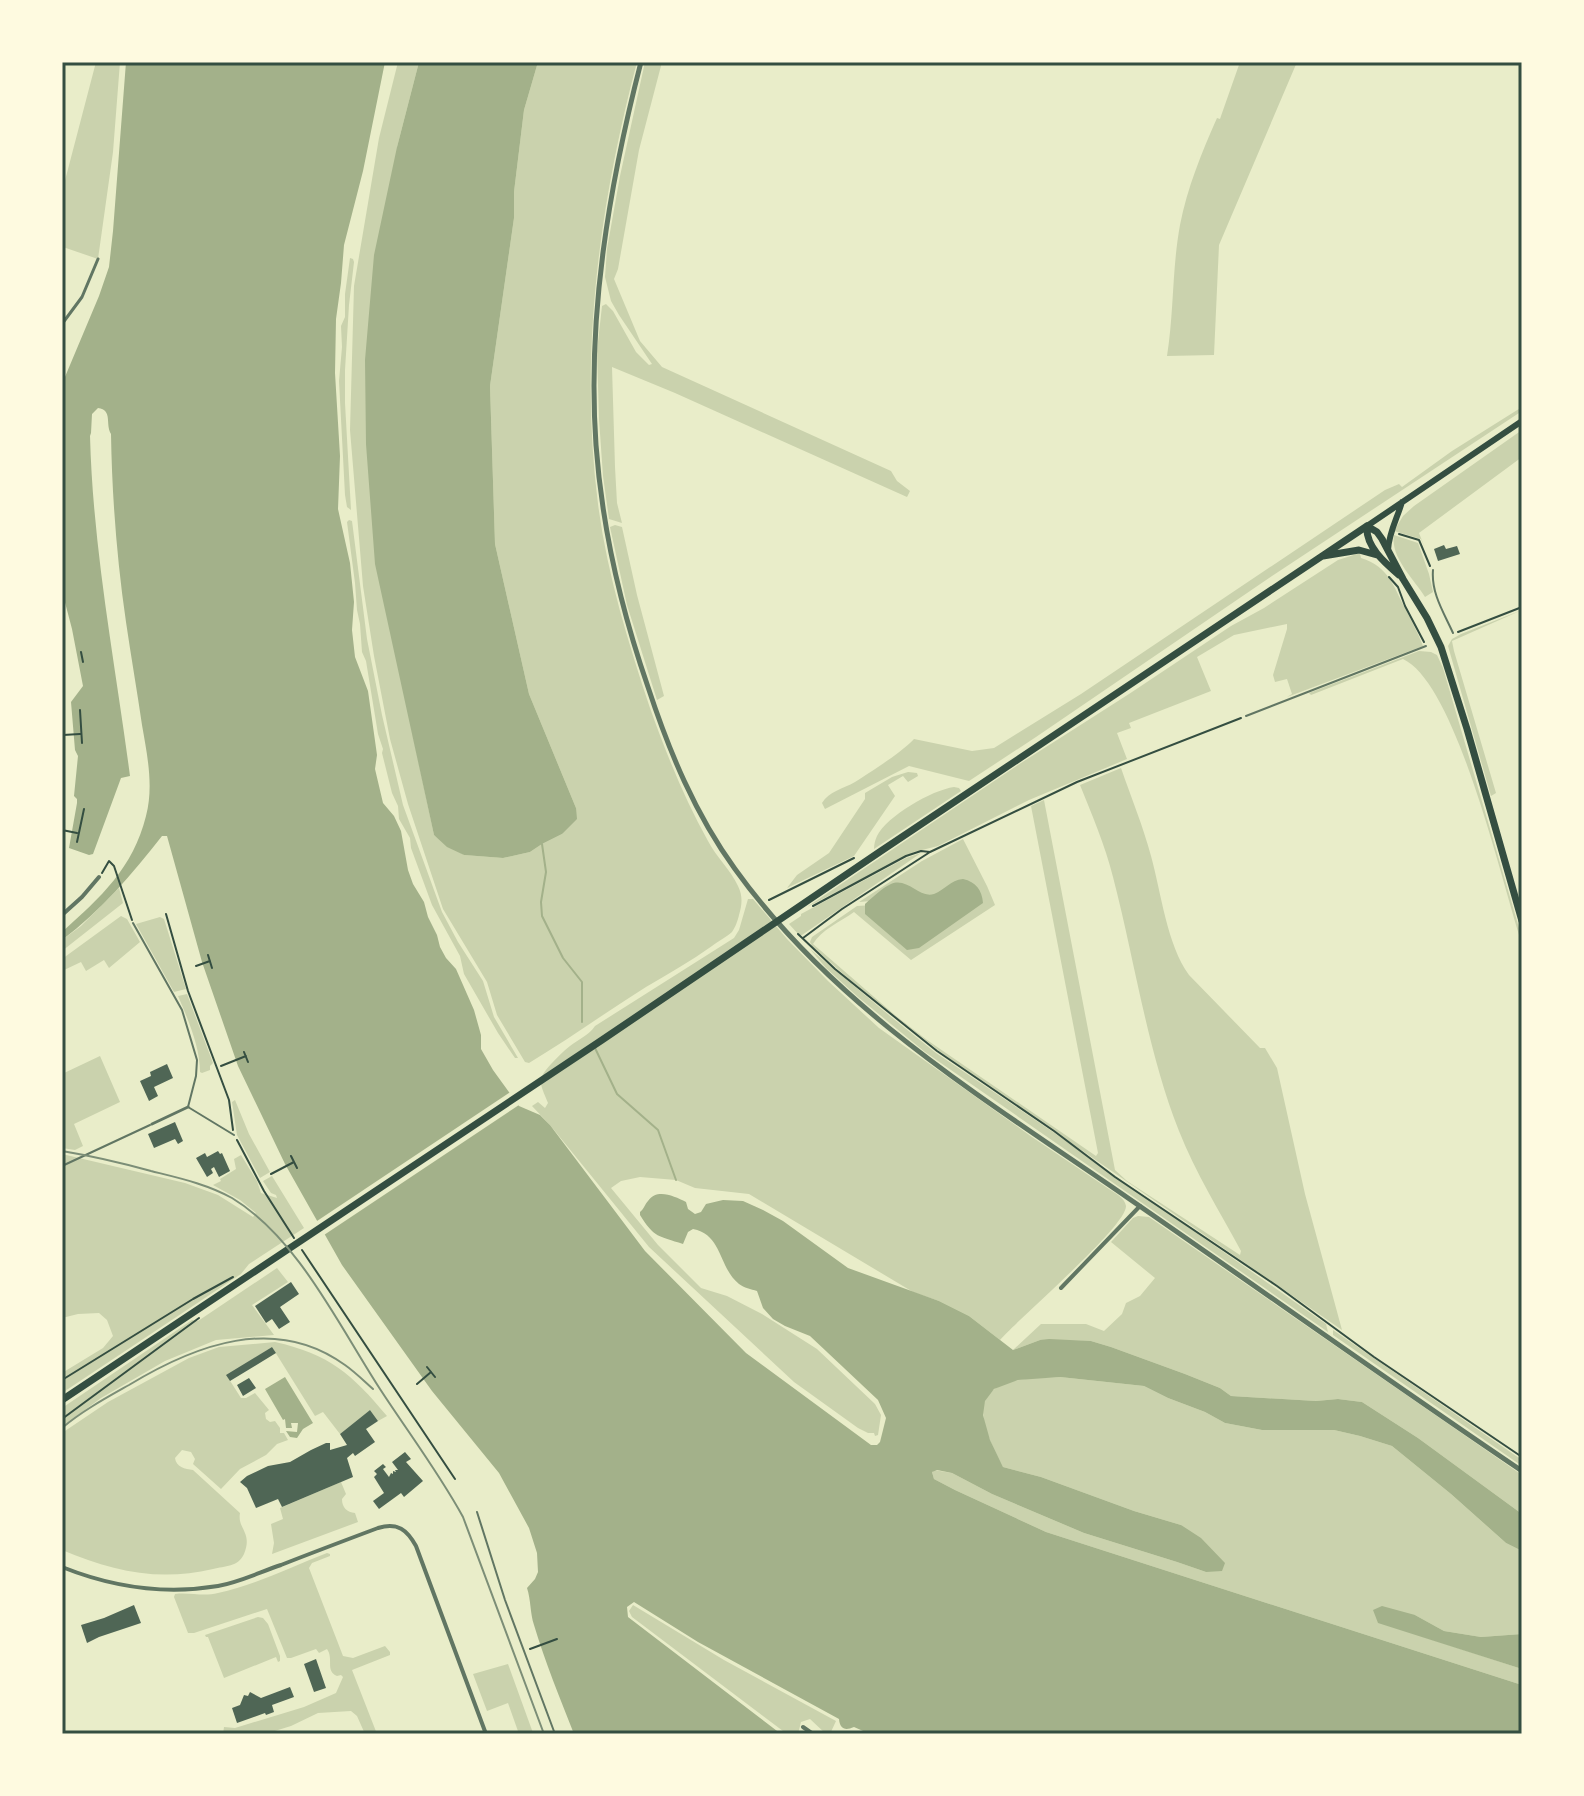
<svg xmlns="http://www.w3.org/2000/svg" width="1584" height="1796" font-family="'Source Sans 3',sans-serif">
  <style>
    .green { fill: #cad2ad }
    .water { fill: #a3b18a }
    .pier { fill: #e9edc9 }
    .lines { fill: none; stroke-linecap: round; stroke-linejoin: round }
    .stream { stroke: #a3b18a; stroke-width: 2 }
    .building { fill: #4f6655 }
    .path { stroke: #344e41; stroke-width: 2 }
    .service { stroke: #617663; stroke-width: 2 }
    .pedestrian { stroke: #617663; stroke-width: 3 }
    .minor { stroke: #617663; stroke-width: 4 }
    .tertiary { stroke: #617663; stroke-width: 5 }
    .secondary { stroke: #344e41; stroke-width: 6 }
    .primary { stroke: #344e41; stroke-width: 7 }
    .rail { stroke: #7c8e77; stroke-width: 2 }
    .neatline { fill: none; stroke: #344e41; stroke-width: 3 }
  </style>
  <rect width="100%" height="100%" fill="#e9edc9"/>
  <path class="green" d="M96,62H120L113,152L98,259L63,247L62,249V192Z
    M398,62H419L397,147L411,726L434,835L464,855L503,858L530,852L542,844L562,834L576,808L529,694L495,544L490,386L514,218V192L524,110L538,62H637C599,206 579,355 598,504C607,574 628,642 650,708C666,753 685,800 708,841C716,857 731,870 738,886C743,896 742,905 739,915C738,920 735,928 732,932C727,937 718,941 712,946C691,961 668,974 646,987C606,1012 569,1039 529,1063L525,1062L497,1015L487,982L443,909L408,804L390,739L374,656L363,586L350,430L354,286L379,138Z
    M645,62H662L639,150L618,269L614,279L640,341L662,367L891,471L897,481L910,491L907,497L675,393L612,367L615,467L617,503L622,523L609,519L603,476L599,419L597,351L602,306L606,304L613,311L636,352L649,365L652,364L619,315L611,301L605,277L607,249L620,176Z
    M1240,62H1297L1219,245L1214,355L1167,356C1174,313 1172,268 1180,225C1187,188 1202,152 1217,118L1220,119L1221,116Z
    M350,258L353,259L354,262L349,305L345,370V403L351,510L347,507L345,495L339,381L342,347L341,326L345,317V294Z
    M1522,407V411L1272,576L1036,737L969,781L909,766L825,809L822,803C829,791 843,789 855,782C872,771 901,753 914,739L972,751L994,748L1081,694L1385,490L1399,484L1402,487L1452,451Z
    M1522,430V457L1419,533L1425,548L1421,539L1394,531L1403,516L1414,506Z
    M349,520L352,521L367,639L382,715L403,805L442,912L458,942L483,981L494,1017L518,1058H515L498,1033L464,974L460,956L432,905L411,848L410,838L399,819L398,806L392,793L382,753L383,749L378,734L366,661L362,652L360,624L357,610L355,583L347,522Z
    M615,525L622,527L637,595L664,696L657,700L627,605L610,527Z
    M1394,535L1418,543L1429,574L1433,592L1425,597C1414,579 1390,557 1394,535Z
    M1360,553L1361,558C1389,566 1394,588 1406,610C1412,622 1418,633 1423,646L1287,697L1292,694L1287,679L1275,682L1273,675L1287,629V624L1234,635L1197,657L1211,691L1129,723L1131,728L1117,733L1127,759L1029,800L938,846L914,852L807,907L1021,763L1129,694L1231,626L1264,608L1338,560Z
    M1522,610L1452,641L1454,651L1496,793L1491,796L1448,646L1452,639L1461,634Z
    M1419,651L1431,652L1437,655L1443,668L1522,938V944C1502,884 1457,684 1403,659L1311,695L1309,693Z
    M1121,768C1131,797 1143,826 1151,856C1161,892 1167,945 1189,975L1260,1048H1265L1277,1068L1305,1194L1342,1330L948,1058L850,980L812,946L810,942L812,937L857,906L873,905L871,901L859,902L922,861L963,839L987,886L995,905L911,960L854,912C840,922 821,930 813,944L896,1016L927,1040L1096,1156L1098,1153L1031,806L1044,800L1115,1170L1127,1181L1240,1255L1241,1251C1220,1212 1195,1172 1179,1131C1147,1050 1135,961 1113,877C1105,845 1092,815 1080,785Z
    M908,772L917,773L918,776L908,782L903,776L888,785L895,796L854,856L787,888L797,875L829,853L865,799V793L892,777Z
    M954,787L959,788L961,791L874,849C874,845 875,840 877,836C887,816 932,790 954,787Z
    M921,853L802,935H799L789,924L801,916V914L906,858Z
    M119,888L123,903L62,951V940L81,926Z
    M748,899H753L787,939L828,981L879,1028L1032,1137L1109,1189C1115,1193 1125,1198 1126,1206C1127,1226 1018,1319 1000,1340L969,1316L939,1301L913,1292L749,1194L695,1188L676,1180L640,1177L621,1181L611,1188L658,1245L701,1288L727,1296L762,1314L817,1349L875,1404L881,1415L878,1435L875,1436L874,1433H868L858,1428L794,1382L649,1247L550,1125L532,1106L538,1102L545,1108L548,1103C540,1083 536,1080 552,1063C558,1057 563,1051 570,1046C579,1039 589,1035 595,1026L734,938L739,930Z
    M121,916L127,919L140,942L109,968L104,960L86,971L81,962L62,971V959Z
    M160,917L164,919L186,989L174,992L136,924Z
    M810,949L890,1016L936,1053L1053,1132L1326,1324L1328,1332L925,1052L858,997L826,968Z
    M187,994L213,1063L210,1066V1070L202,1073L200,1072C200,1047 188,1019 178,996Z
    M100,1056L120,1102L74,1124L83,1146L75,1150L62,1148V1074Z
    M235,1100L249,1134L270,1172L260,1178L237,1135L232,1102Z
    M62,1154L185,1183L218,1195L253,1217L256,1213L240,1200L213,1185L221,1181L220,1179L236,1169L234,1159L241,1155L257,1181L261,1193L277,1198L276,1195L271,1193L263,1181L272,1176L304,1228L249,1264L241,1274L62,1393V1373L103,1348L113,1336L107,1320L99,1313L78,1314L62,1318Z
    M1138,1216L1149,1217L1522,1475V1514L1418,1438L1362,1402L1338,1399L1316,1401L1231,1396L1220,1388L1185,1374L1111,1347L1091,1341L1040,1340L1013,1350L1041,1324H1086L1104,1331L1122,1314L1126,1303L1140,1296L1155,1278L1111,1242L1133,1218Z
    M277,1268L288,1282L252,1305L274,1335L216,1340L165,1361L101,1398L62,1427V1408L192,1320L198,1321Z
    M1333,1330L1522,1460V1466L1333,1335Z
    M275,1342C329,1354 352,1374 387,1416L378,1421L370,1410L340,1434L323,1412L315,1416L272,1347L227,1376L241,1398H246L255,1393L269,1410L265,1413L266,1419L270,1422L275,1421L280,1428V1433H284L288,1440L277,1444L266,1455L240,1469L221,1489L193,1464L195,1459L191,1452L182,1450L175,1458C176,1467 185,1469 193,1470L240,1513C237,1529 253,1532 244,1554C238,1567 225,1566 213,1569C158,1582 112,1571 62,1550V1433L108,1402L189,1358L219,1347Z
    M1060,1377L1144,1386L1168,1398L1205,1412L1225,1423L1262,1430H1334L1360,1436L1392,1446L1451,1494L1506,1543L1522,1551V1634L1481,1637L1444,1631L1415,1615L1378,1622L1522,1669V1685L1046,1532L955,1490L934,1479L932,1472L934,1470L952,1473L992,1494L1084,1533L1177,1562L1206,1572L1181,1525L1134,1511L1041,1477L1003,1467C995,1451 984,1432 983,1413C982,1376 1035,1378 1060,1377Z
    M341,1482L346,1494L342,1499C342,1508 347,1512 355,1513L358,1522L272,1554L274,1543L271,1524L283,1519L280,1508Z
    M327,1553L330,1554V1556L312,1563L309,1568L343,1656L353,1658L385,1646L390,1652V1655L352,1670L377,1734H365L357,1716L351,1711L318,1713L291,1726L265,1734H223L224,1727L235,1728L304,1707L336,1693L343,1677L341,1675L337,1676C325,1671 334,1659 327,1649L319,1653L316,1649L291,1658H287L267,1609L194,1633H188L174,1597L175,1594C190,1592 203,1597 218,1593C255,1585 291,1567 327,1553Z
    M633,1605L724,1660L836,1721L830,1734H826L810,1719L801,1722L798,1734H787L632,1617L629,1611Z
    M258,1617L263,1618L268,1624L280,1656V1661L278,1662L276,1657L224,1678L208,1637H206L205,1635Z
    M508,1664L533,1733L519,1734L508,1703L487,1711L473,1674Z"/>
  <path class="water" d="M126,62H385L363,171L344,245L341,283L336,319L335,373L340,456L338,509L350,563L354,602L352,630L355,657L368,691L377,755L375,769L383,803L394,816L401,831L408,870L413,884L424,902L428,917L437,935L440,947L446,958L456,969L474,1010L481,1035V1049L493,1070L519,1106L540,1115L550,1125L645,1251L746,1353L871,1445H877L880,1442L886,1418L878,1400L810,1336L785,1326L773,1319L763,1308L757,1291C751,1289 744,1288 739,1284C718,1267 723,1235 693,1229L688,1232L683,1244C659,1236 654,1238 640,1215V1212C644,1209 645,1204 648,1201C657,1188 674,1196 686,1202L688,1209L695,1214L701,1212L706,1204L723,1200L743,1201L763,1210L783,1221L848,1268L939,1301L969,1316L1013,1350L1040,1340L1049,1339L1091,1341L1111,1347L1185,1374L1220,1388L1231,1396L1316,1401L1338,1399L1362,1402L1418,1438L1522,1514V1551L1506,1543L1451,1494L1392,1446L1360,1436L1334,1430H1262L1225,1423L1205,1412L1168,1398L1144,1386L1060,1377L1018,1380L994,1389L985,1401L983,1415L990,1440L1003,1467L1041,1477L1134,1511L1181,1525L1201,1538L1225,1563L1222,1571L1206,1572L1177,1562L1084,1533L992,1494L952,1473L937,1470L932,1472L934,1479L955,1490L1046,1532L1522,1685V1734H870L854,1727C845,1731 840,1729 839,1719L698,1642L634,1602L627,1607L628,1617L781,1734H574C560,1698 545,1662 534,1625C530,1613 531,1600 527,1588L535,1579L538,1572L537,1553L529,1528L499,1473L432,1391L342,1265L285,1164L238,1066L202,962L167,836H162C132,874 101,911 62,940V932C101,897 133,868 146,816C154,786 147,754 142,725C137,691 131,656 126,622C117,560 112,497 111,434C105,424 113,410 98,408L92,414L91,433L90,436C93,550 115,662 130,776L121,778L93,854L89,855L69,848L77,803V799L74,796L78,756L75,750L71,702L83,686L72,629L62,591V384L99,296L109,267L113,231Z
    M419,62H538L524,110L514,192V218L490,386L495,544L529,694L576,808L577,819L562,834L542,844L530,852L503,858L464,855L447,847L434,835L375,564L366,444L365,360L374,255L397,147Z
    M963,879C976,882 982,890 983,903L919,948L907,950L865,914V904C873,897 882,888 891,884C908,877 919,899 934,894C945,890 950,880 963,879Z
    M285,1377L313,1423L303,1429L297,1438L290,1437L286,1431L297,1432L298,1423H291L292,1428H286L285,1419L283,1420L265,1389Z
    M1382,1606L1415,1615L1444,1631L1481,1637L1522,1634V1669L1378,1623L1373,1610Z"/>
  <path class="pier" d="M512,1091L522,1103L321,1237L314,1223Z"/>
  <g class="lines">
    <path class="stream" d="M542,844L546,872L541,902L542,916L563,958L582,982V1022
      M595,1048L617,1094L658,1130L676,1180"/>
  </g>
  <path class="building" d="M1444,545L1446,549L1457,546L1460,554L1438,561L1434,549Z
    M167,1064L173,1078L154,1087L158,1096L149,1101L140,1081L151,1076L150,1072Z
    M175,1122L183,1141L178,1144L175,1139L154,1148L148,1134Z
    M218,1151L220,1154L222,1153L230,1171L219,1177L214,1167L211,1169L213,1173L207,1177L196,1158L205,1153L207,1157Z
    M291,1282L299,1294L280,1307L290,1322L279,1329L272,1319L266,1323L255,1306Z
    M272,1347L276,1353L230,1381L226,1375Z
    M249,1378L256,1388L243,1396L237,1385Z
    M370,1410L378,1421L366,1429L375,1442L355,1456L353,1453L347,1458L353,1477L282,1507L278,1499L256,1508L247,1488L240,1482L247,1476L268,1466L290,1462L311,1450L326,1443H330V1450L347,1445L340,1434Z
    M405,1452L411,1459L406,1462L423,1481L404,1497L401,1493L379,1509L373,1501L384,1493L374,1477L377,1474L374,1471L383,1464L386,1467L383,1469L389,1477L391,1473L393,1474V1471L396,1472L395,1470H398L392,1462Z
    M134,1605L141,1623L99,1637L87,1643L81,1625L104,1618Z
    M316,1659L326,1688L314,1692L304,1664Z
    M290,1687L294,1697L272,1705L274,1712L266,1715L265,1713L237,1723L232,1708L240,1705L244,1695L248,1696L250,1692L261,1698Z"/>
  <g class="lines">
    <path class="path" d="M1399,534L1419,540L1430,566
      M1389,577L1398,587L1405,606L1424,642
      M1458,632L1522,607
      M81,652L83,662
      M80,710L82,743
      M63,735L80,734
      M62,830L77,833
      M77,842L84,809
      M102,873L109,861L114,866L132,920
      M769,900L854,858
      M813,906L906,856L921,851L930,852
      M166,914L188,991L229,1100L233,1130
      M798,934L835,969L937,1051L1054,1131L1115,1177L1277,1286L1374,1357L1522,1457
      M803,938L842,909L930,852L1077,782L1241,718
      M208,955L212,968
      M196,966L210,961
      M244,1052L248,1062
      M221,1066L246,1056
      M237,1140L264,1191L294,1238
      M291,1156L297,1168
      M271,1174L294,1162
      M302,1250L455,1479
      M427,1367L435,1377
      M62,1380L193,1299L233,1277
      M417,1384L431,1372
      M62,1419L199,1318
      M530,1649L557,1639"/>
    <path class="service" d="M1433,570C1431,593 1444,613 1453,633
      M1246,716L1426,646
      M133,923L182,1010L197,1060L196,1076L188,1107L234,1135
      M62,1166L150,1125
      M477,1512L505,1600L555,1734"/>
    <path class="pedestrian" d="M62,324L82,297L98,259
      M152,1124L188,1107"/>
    <path class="minor" d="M62,915L82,897L99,877
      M1061,1288L1140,1206
      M62,1567C112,1587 164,1595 218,1586C240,1582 260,1572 281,1565C314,1552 346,1540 378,1528C398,1522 407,1530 416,1546L486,1734
      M803,1727L813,1734"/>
    <path class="tertiary" d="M641,62C609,186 587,316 596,445C602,527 621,609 648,687C669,751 695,814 735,869C836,1010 988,1101 1128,1198C1260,1289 1390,1382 1522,1471"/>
    <path class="secondary" d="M1367,526L1522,421
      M1388,550C1389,532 1397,519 1402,502"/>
    <path class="primary" d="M1367,526L1377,532L1382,539L1403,579L1427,618L1441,647L1467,729L1522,921
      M1367,526C1365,546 1385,563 1399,575
      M1323,556L1359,550L1377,555
      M62,1400L602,1040L881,851L1367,526"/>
    <path class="rail" d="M62,1151C92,1156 122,1163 151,1171C179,1178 207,1184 232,1198C298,1238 339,1326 380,1389C408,1432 439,1473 463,1517L544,1734
      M62,1428C82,1411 106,1398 129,1385C195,1345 275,1314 345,1365C355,1372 364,1381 373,1389"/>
  </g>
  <rect width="1584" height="1796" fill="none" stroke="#fefae0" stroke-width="128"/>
  <rect x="64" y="64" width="1456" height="1668" class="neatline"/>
</svg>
